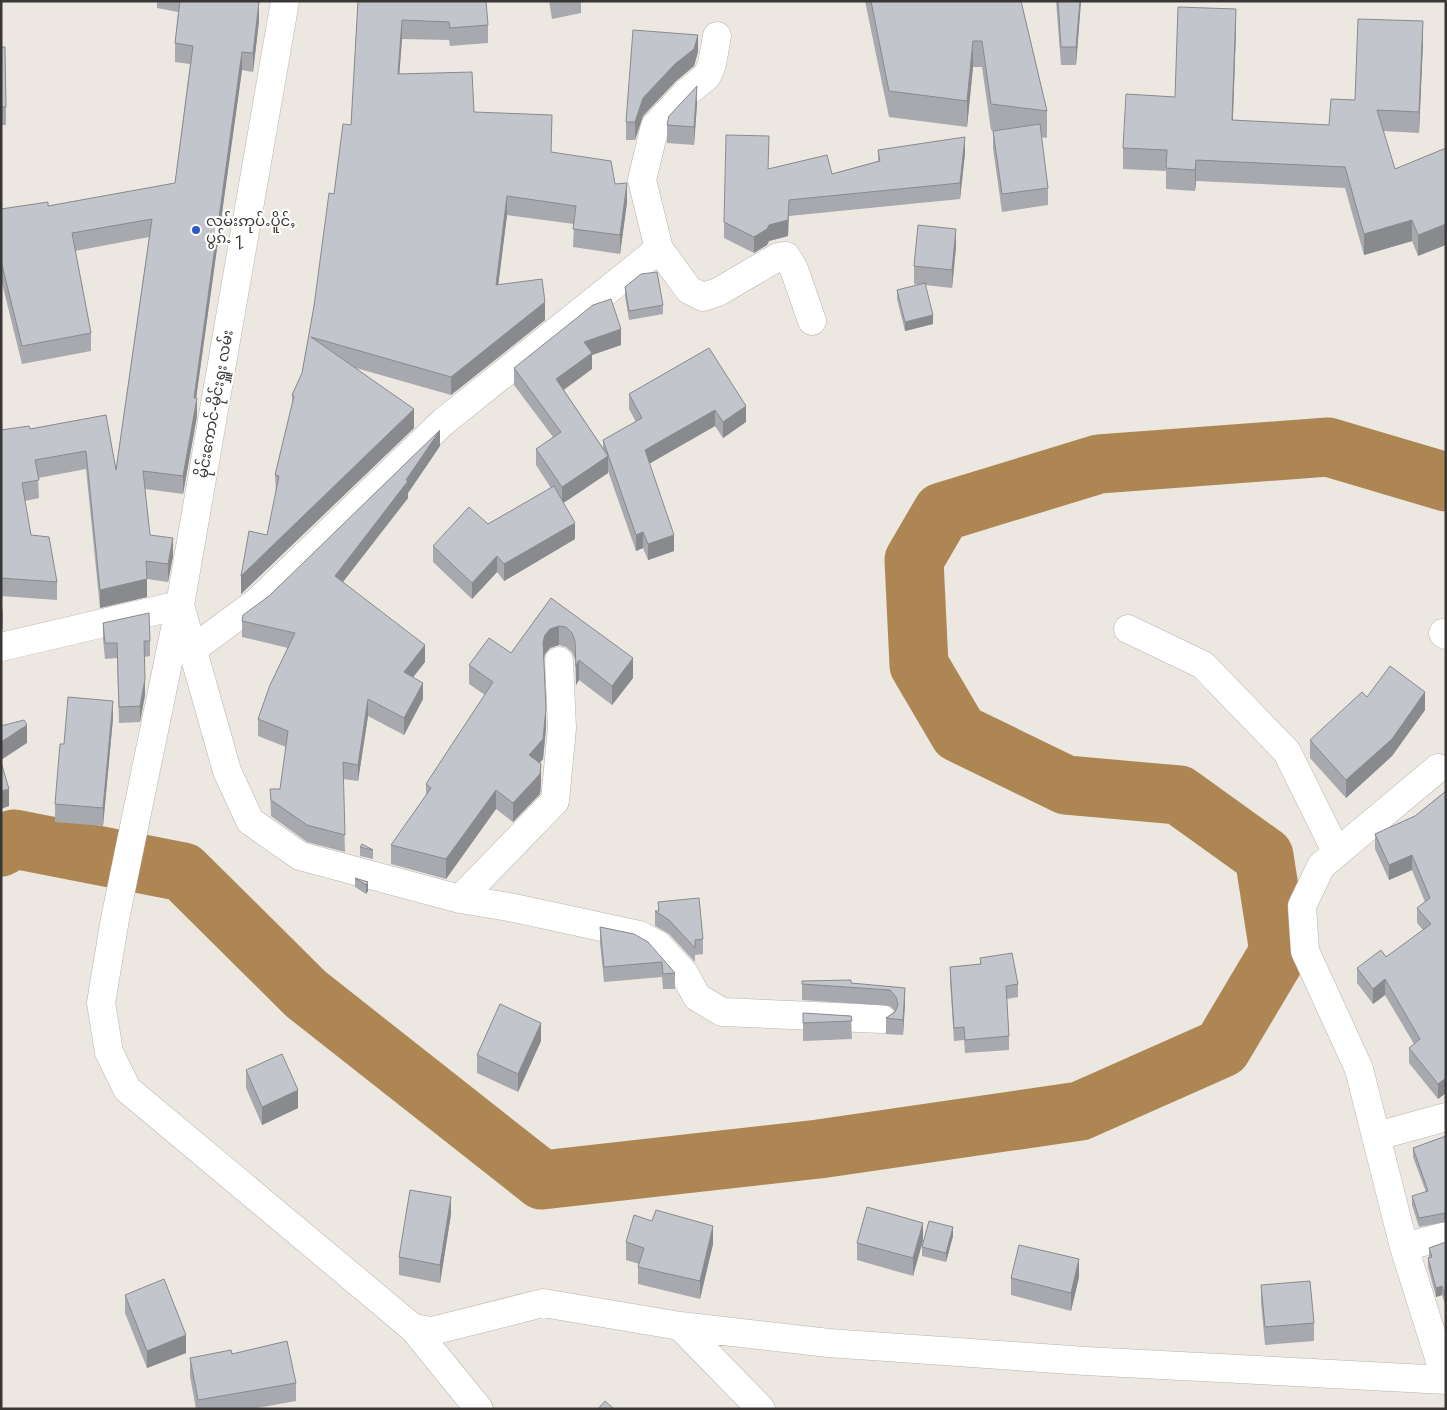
<svg xmlns="http://www.w3.org/2000/svg" width="1447" height="1410" font-family="Signika,'Noto Sans Myanmar',sans-serif">
  <style>
    .lines { fill: none; stroke-linecap: round; stroke-linejoin: round }
    .river { stroke: #ad8653; stroke-width: 59 }
    .minor-casing { stroke: #b9b4ae; stroke-width: 29 }
    .major-casing { stroke: #b9b4ae; stroke-width: 29 }
    .minor { stroke: #fff; stroke-width: 28 }
    .major { stroke: #fff; stroke-width: 28 }
    .wall { fill: #a7a9af }
    .shaded-wall { fill: #888a8e }
    .building { fill: #c2c5cb; stroke: #888a8e }
    .poi-dot { fill: #2e59c8; stroke: #fff; stroke-width: 2 }
    .labels { text-anchor: middle; stroke-width: 4.5; stroke-linejoin: round; paint-order: stroke }
    .poi-label { font-size: 15px; fill: #393735; stroke: #fff; text-anchor: start }
    .street-label { font-size: 15px; fill: #393735; stroke: #fff }
  </style>
  <rect width="100%" height="100%" fill="#ece7e1"/>
  <g class="lines">
    <path class="river" d="M1,847L14,839L183,872L306,994L542,1180L819,1149L1080,1111L1222,1048L1279,952L1264,856L1179,795L1066,785L959,733L919,665L914,560L942,512L1099,464L1328,447L1446,482"/>
    <g class="minor-casing">
      <path id="minor" d="M717,36L712,64L707,76L686,93L655,126L642,180L659,249L689,290L703,297L718,292L778,257L786,256L794,269L812,321
        M1128,629L1203,665L1287,752L1337,853
        M1443,633L1446,635
        M1,647L180,605L227,771L250,821L300,856L460,899L509,907L639,935L658,945L684,973L697,997L722,1012L882,1019
        M193,649L258,601L443,422L659,249
        M1438,768L1321,866L1302,906L1305,951L1359,1069L1404,1247L1446,1380
        M460,899L555,801L562,728L559,661
        M1377,1136L1446,1117
        M1404,1247L1446,1236
        M680,1326L761,1409
        M413,1328L432,1331L543,1303L680,1326L829,1343L1085,1361L1446,1380"/>
    </g>
    <g class="major-casing">
      <path id="major" d="M285,1L180,605L115,919L101,1003L109,1052L127,1089L413,1328L479,1409"/>
    </g>
    <use href="#minor" class="minor"/>
    <use href="#major" class="major"/>
  </g>
  <path class="wall" d="M157,1H253L259,21L253,72L242,70L196,398L197,416L183,494L145,489L150,535L173,556L168,582L147,579V597L100,608L86,469L38,478L39,498L25,501L31,535L57,582V600L1,596V430L30,429L106,415L116,470L149,237L75,251L91,333V351L22,364L1,279V209L48,206L175,183L190,64L175,62V43L178,12L157,8Z
    M358,1L488,25V43L450,46L449,40L402,39L399,74L474,112L551,152L615,184L627,202L620,254L573,247L574,224L507,215L498,285L545,320L451,395L356,368L414,428L241,594L267,535L276,494L275,475L292,407V395L302,373L334,194L351,125Z
    M549,1H581V13L552,19Z
    M865,1H1021L1047,111V138L1041,137L1048,188V205L1002,212L993,148V131L991,130L982,67H973L967,127L889,117Z
    M1056,1H1081L1076,65H1061Z
    M1236,30L1233,120L1329,125L1355,100L1423,42L1419,133L1383,131L1395,169L1446,148L1418,256L1412,241L1364,255L1345,188L1196,181L1195,191L1166,189V171L1123,169V148L1175,97Z
    M1,47L6,107V125H1Z
    M698,52L694,66L675,82L643,116L635,140H626V122Z
    M697,104L694,145L667,143V125Z
    M878,150L965,153L960,199L789,216L788,236L769,241L767,245L754,253L724,238V222L768,169L832,174L878,161Z
    M956,247L952,288L925,285L933,324L905,331L897,299V290L919,285L914,284V266Z
    M625,287L663,305V314L629,320L625,296Z
    M621,345L592,355V369L564,390L603,448V440L636,422L629,409V394L709,348L746,422L723,438L715,426L649,464L674,551L648,560L643,548L636,551L608,471V473L563,503L575,539L504,581L497,572L472,599L433,562V546L488,524L551,488L536,465V449L553,437L514,385V368Z
    M440,446L408,493V498L343,582L425,662L413,677L423,699L404,735L368,716L358,781L343,779L345,852L307,842L271,816L270,789H280L286,747L258,736V719L288,648L242,637V621L269,596Z
    M551,598L633,678L612,705L579,680L576,685L575,660L572,652L566,647L559,645L550,648L545,654L544,658L546,728L543,759L540,763L541,784L540,794L513,822L496,809L446,879L391,864V845L426,796V784L485,695L469,684V665L511,653Z
    M1,604L3,611V629L1,630Z
    M103,623L150,641V656L144,657L145,695L140,722L119,723L117,658L105,659L103,639Z
    M1367,697L1425,710L1392,756L1346,798L1310,758V740Z
    M113,718L103,826L55,822V804Z
    M1446,791V1093L1438,1099L1409,1063V1048L1414,1044L1385,995L1373,1004L1357,983V968L1386,957L1423,930L1417,923V908L1425,902L1412,870L1389,880L1375,849V834L1415,816Z
    M360,847L373,850V859L360,856Z
    M355,878L368,882V891L366,894L355,887Z
    M658,902L703,939V954L695,955V962L669,934L655,926V911H658Z
    M600,927L634,934L675,973V989H663L662,977L604,982L600,943Z
    M980,958L1018,984V997L1007,999L1009,1036V1050L965,1053L964,1040L954,1041L950,981V967L980,964Z
    M802,981L851,983L905,988V1003L903,1035L886,1034V1018L895,1011L890,1006L802,1000Z
    M803,1013L851,1016L852,1039L803,1041Z
    M541,1041L518,1092L477,1073V1055Z
    M246,1070L298,1108L262,1125L246,1088Z
    M1446,1136V1222L1419,1227L1412,1205V1196L1426,1192L1413,1157V1148Z
    M451,1214L440,1283L399,1275V1257Z
    M923,1223L913,1276L857,1260V1243Z
    M953,1236L946,1262L922,1256V1247Z
    M626,1242L713,1244L700,1299L638,1284V1267L639,1264L626,1260Z
    M1446,1242V1307L1442,1295L1436,1297L1428,1267V1258L1429,1257V1248Z
    M1079,1277L1071,1311L1011,1295V1278Z
    M1261,1285L1314,1323V1341L1265,1345L1261,1302Z
    M125,1295L186,1353L147,1368L125,1313Z
    M232,1354L296,1383V1401L251,1409H196L190,1376V1358Z"/>
  <path class="shaded-wall" d="M1080,1H1081L1076,65V47Z
    M259,2V21L253,72V53Z
    M1236,9V30L1232,141V120Z
    M402,20V39L398,93V74Z
    M1423,21V42L1419,133V112Z
    M698,35V52L694,66L675,82L643,116L635,140V122L643,98Z
    M973,41V67L967,127V101Z
    M242,52V70L194,413L197,398V416L183,494V476Z
    M697,86V104L694,145V127Z
    M965,137V153L960,199V183Z
    M1196,160V181L1195,191V170Z
    M627,183V202L620,254V235Z
    M507,196V215L496,303V285Z
    M789,200L788,236L769,241L767,245L754,253V237Z
    M1412,220V241L1364,255V234Z
    M1446,224V245L1418,256V235Z
    M956,229V247L952,288V270Z
    M545,302V320L451,395V377Z
    M933,315V324L905,331V322Z
    M621,329V345L592,355V369L556,395V379L584,342Z
    M746,406V422L723,438V422Z
    M414,409V428L241,594V576Z
    M715,410V426L645,466V450Z
    M440,430V446L408,493V498L335,592V576L406,480Z
    M608,456V473L562,504V487Z
    M575,523V539L504,581V564Z
    M643,532V548L636,551V535Z
    M674,535V551L648,560V544Z
    M173,538V556L168,582V564Z
    M497,556V572L472,599V583Z
    M147,579V597L100,608V590Z
    M559,626V645L550,648L545,654L543,662V642L545,635L550,629Z
    M425,645V662L404,689V672Z
    M633,658V678L612,705V686Z
    M579,660V680L576,685V666Z
    M145,679V695L140,722V706Z
    M423,683V699L404,735V718Z
    M1425,692V710L1392,756L1346,798V780Z
    M368,699V716L358,781V765Z
    M113,701V718L103,826V808Z
    M546,708V728L543,759L529,775V755Z
    M27,725V743L1,760V742Z
    M541,764V784L540,794L513,822V803Z
    M9,789V806L1,809V791Z
    M496,790V809L446,879V859Z
    M1412,855V870L1389,880V865Z
    M368,882V891L366,894V885Z
    M1385,979V995L1373,1004V989Z
    M905,988V1003L903,1035V1020Z
    M541,1023V1041L518,1092V1074Z
    M1446,1078V1093L1438,1099V1084Z
    M298,1090V1108L262,1125V1107Z
    M451,1197V1214L440,1283V1265Z
    M923,1223V1241L913,1276V1258Z
    M713,1226V1244L700,1299V1281Z
    M953,1227V1236L946,1262V1253Z
    M1079,1259V1277L1071,1311V1293Z
    M1442,1286V1295L1436,1297V1288Z
    M186,1335V1353L147,1368V1351Z"/>
  <path class="building" d="M180,1H251L259,2L253,53L242,52L194,398H197L183,476L143,471L150,535L173,538L168,564L146,561L147,579L100,590L86,451L35,460L39,480L22,483L31,535L49,537L57,582L1,578V430L29,426L30,429L106,415L116,470L152,219L72,233L91,333L22,346L1,261V209L48,202V206L175,183L193,46L175,43Z
    M358,1H486L488,25L450,28L449,22L402,20L398,74L472,72L474,112L552,115L551,152L611,161L615,184L627,183L620,235L573,229L576,206L507,196L496,285L542,279L545,302L451,377L311,337L414,409L241,576L249,531L267,535L279,476L275,475L294,396L292,395L302,373L314,306L329,193L334,194L343,124L351,125Z
    M871,1H1021L1047,111L991,104L982,41H973L967,101L889,91Z
    M1058,1H1080L1076,47H1061Z
    M1178,7L1236,9L1232,120L1329,125L1331,99L1355,100L1358,19L1423,21L1419,112L1377,110L1395,169L1446,148V224L1418,235L1412,220L1364,234L1345,167L1196,160L1195,170L1166,168L1167,150L1123,148L1126,94L1175,97Z
    M633,30L698,35L694,49L675,64L643,98L635,122H626Z
    M1,47H5L6,107H1Z
    M697,86L694,127L667,125L669,116Z
    M1040,124L1048,188L1002,194L993,131Z
    M726,135L769,136L768,169L827,155L832,174L880,161L878,150L965,137L960,183L789,200L788,220L769,225L767,229L754,237L724,222Z
    M918,225L956,229L952,270L914,266Z
    M657,272L663,305L629,311L625,287L641,274Z
    M925,283L933,315L905,322L897,290Z
    M611,299L621,329L584,342L592,353L556,379L608,456L562,487L536,449L561,432L514,368L593,305Z
    M709,348L746,406L723,422L715,410L645,450L674,535L648,544L643,532L636,535L603,440L642,418L629,394Z
    M440,430L406,480L408,481L335,576L425,645L404,672L423,683L404,718L368,699L358,765L343,762L345,835L307,825L271,800L270,789H280L288,731L258,719L270,685L295,633L242,621L243,615L269,596Z
    M554,486L575,523L504,564L497,556L472,583L433,546L469,507L488,524Z
    M551,598L633,658L612,686L579,660L576,666L575,641L572,633L566,627L559,626L550,629L545,635L543,642L546,708L543,739L529,755L541,764L540,774L513,803L496,790L446,859L391,845L431,788L426,784L493,682L469,665L489,638L511,653Z
    M149,613L150,641H144L145,679L140,706L119,707L117,643H105L103,623Z
    M1390,666L1425,692L1392,739L1346,780L1310,740L1362,692L1367,697Z
    M68,697L113,701L103,808L55,804L60,744H64Z
    M24,720L27,725L1,742V726Z
    M1,762L9,789L1,791Z
    M1446,791V1078L1438,1084L1409,1048L1420,1039L1385,979L1373,989L1357,968L1381,950L1386,957L1431,924L1417,908L1430,898L1412,855L1389,865L1375,834L1415,816Z
    M362,844L373,850L360,847Z
    M355,878L368,882L366,885Z
    M699,898L703,939L695,940V948L669,920L655,911H659L658,902Z
    M600,927L634,934L648,942L675,973L663,974L662,962L604,967Z
    M1012,953L1018,984L1006,986L1009,1036L965,1040L964,1027L954,1028L950,967L981,964L980,958Z
    M851,980V983L905,988L903,1020L886,1018L895,1012L898,1005L896,997L890,990L802,984V981Z
    M500,1004L541,1023L518,1074L477,1055Z
    M803,1013L851,1016L852,1021L803,1023Z
    M282,1054L298,1090L262,1107L246,1070Z
    M1446,1136V1213L1419,1218L1412,1196L1428,1191L1413,1148Z
    M410,1190L451,1197L440,1265L399,1257Z
    M867,1207L923,1223L913,1258L857,1243Z
    M656,1210L713,1226L700,1281L638,1267L644,1248L626,1242L634,1215L652,1221Z
    M929,1221L953,1227L946,1253L922,1247Z
    M1446,1242V1298L1442,1286L1436,1288L1428,1258L1432,1257L1429,1248Z
    M1019,1245L1079,1259L1071,1293L1011,1278Z
    M164,1279L186,1335L147,1351L125,1295Z
    M1310,1281L1314,1323L1265,1327L1261,1285Z
    M287,1341L296,1383L198,1400L190,1358L231,1350L232,1354Z
    M605,1401L614,1409H598Z"/>
  <circle class="poi-dot" cx="196" cy="230" r="5"/>
  <g class="labels">
    <g class="poi-label">
      <text x="206" y="226">လုမ်းဢုပ်ႉပိူင်ႇ<tspan x="206" dy="17">ပွၵ်ႉ ႑</tspan></text>
    </g>
    <g class="street-label">
      <text transform="translate(215 404) rotate(-80)" y="5">မိုင်းကောင်-မိုင်းရှူး လမ်း</text>
    </g>
  </g>
  <rect width="1447" height="1410" fill="none" stroke="#393735" stroke-width="5"/>
</svg>
